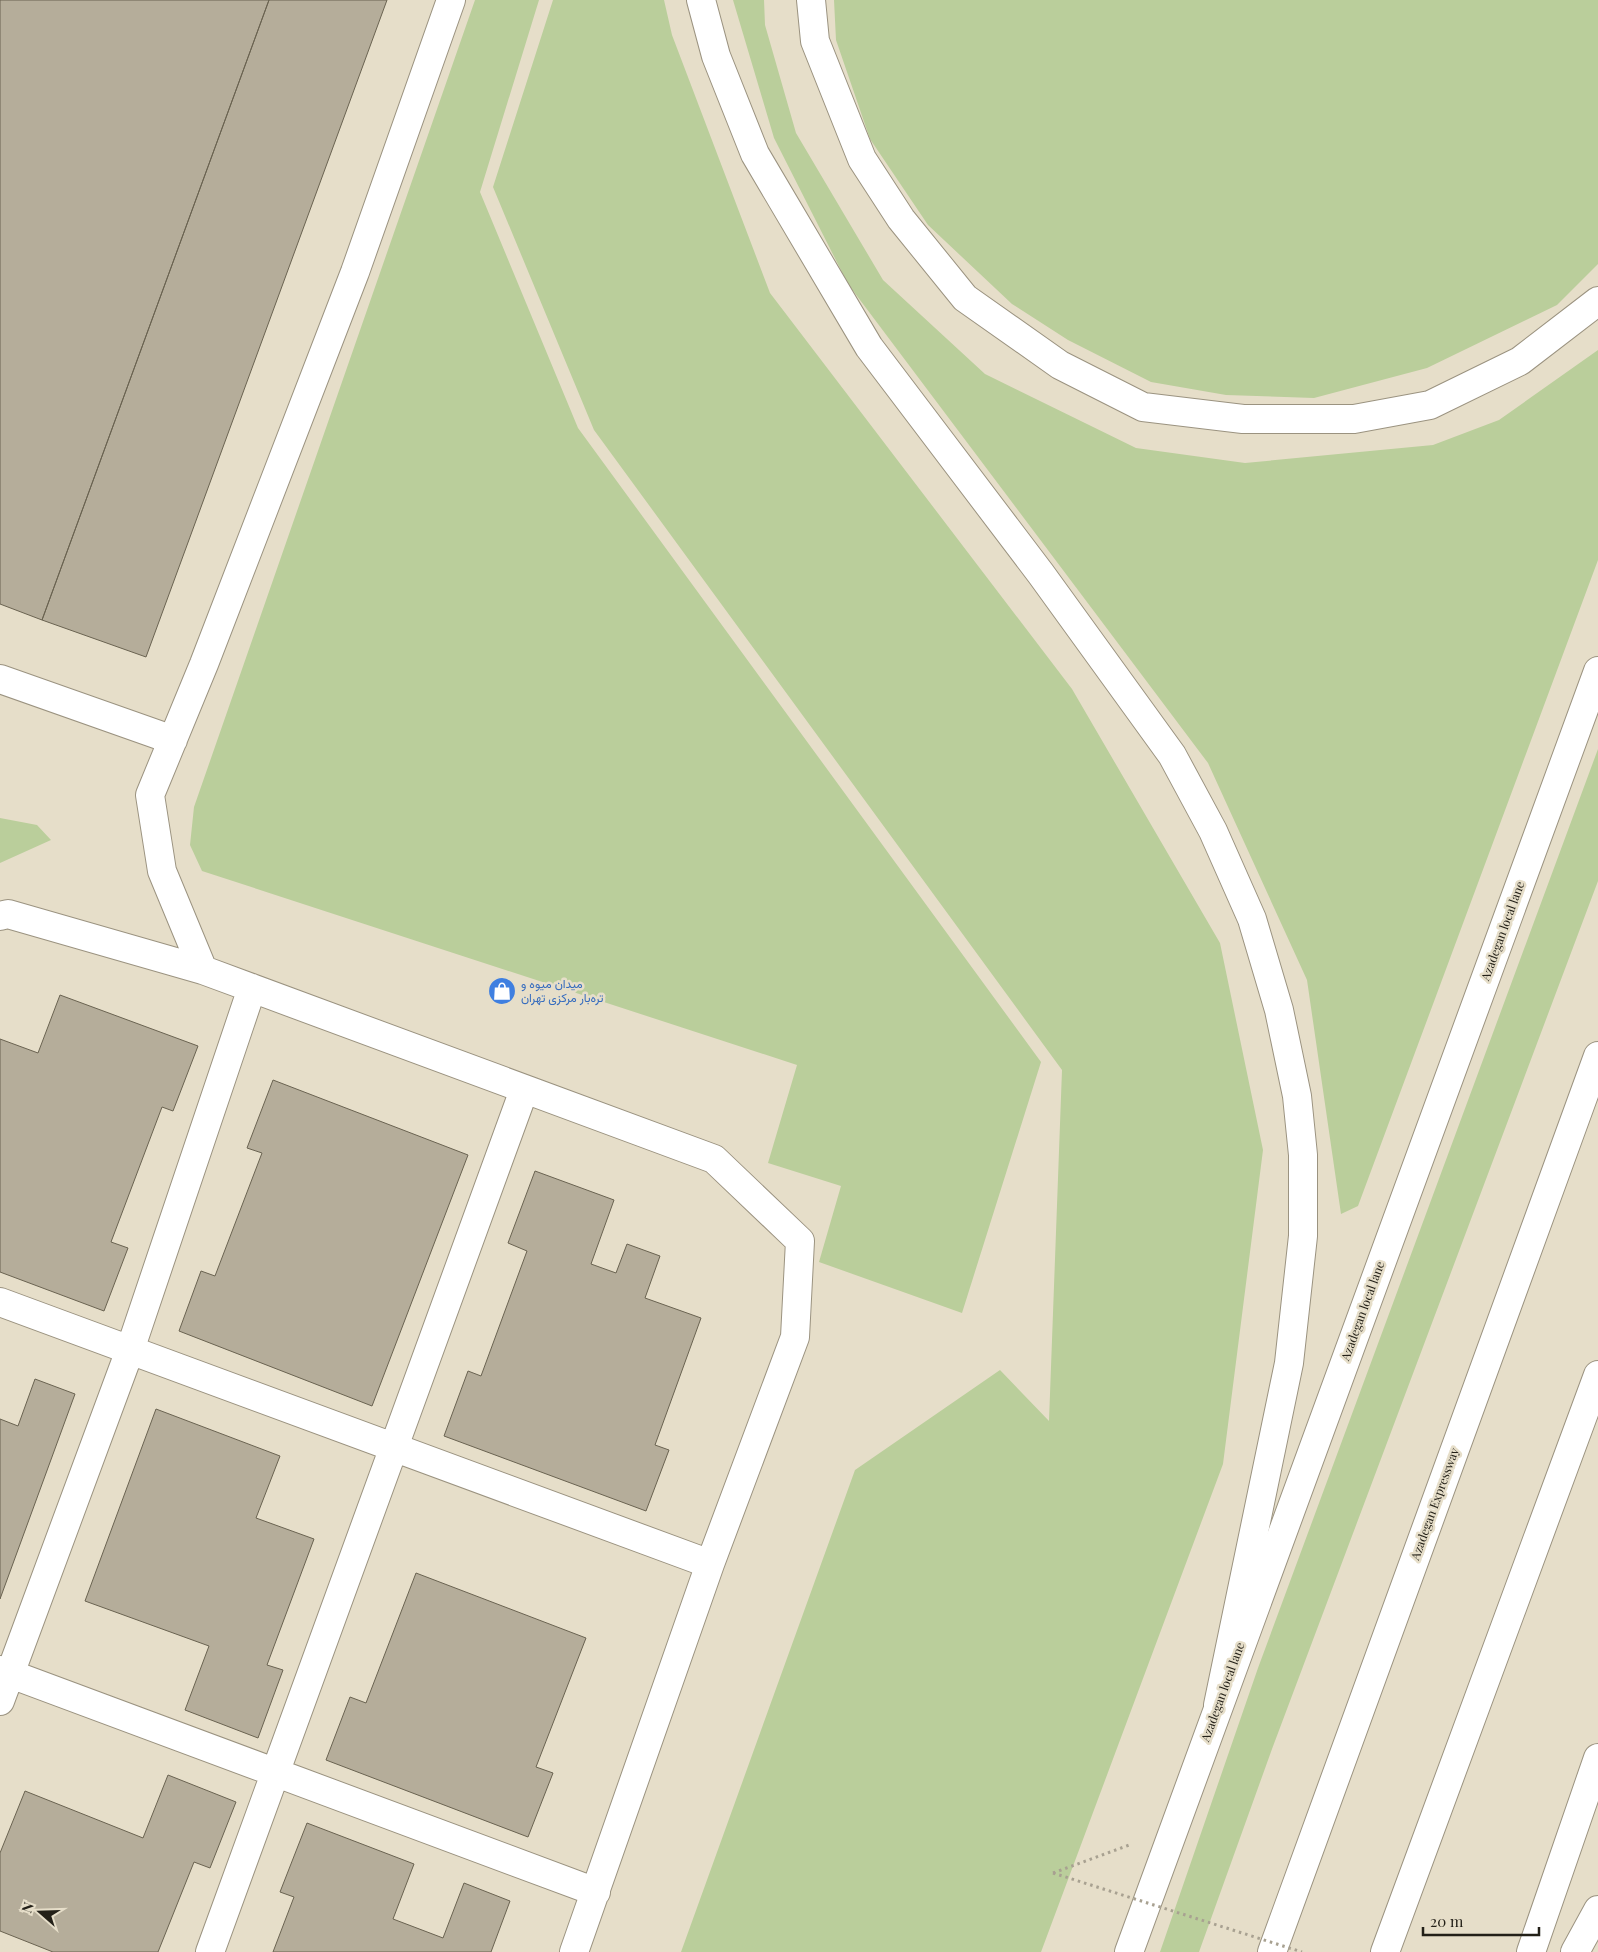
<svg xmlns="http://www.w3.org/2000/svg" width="1598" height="1952" font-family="'Playfair Display',Vazirmatn,serif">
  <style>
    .green { fill: #bace9b }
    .building { fill: #b5ad9a; stroke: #6a6351 }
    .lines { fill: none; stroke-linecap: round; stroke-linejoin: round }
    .minor-casing { stroke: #9b9380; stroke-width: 30 }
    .major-casing { stroke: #9b9380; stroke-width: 30 }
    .highway-casing { stroke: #9b9380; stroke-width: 30 }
    .path { stroke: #a8a191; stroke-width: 3; stroke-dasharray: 2.5 4; stroke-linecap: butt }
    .minor { stroke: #fff; stroke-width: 28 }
    .major { stroke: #fff; stroke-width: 28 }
    .highway { stroke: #fff; stroke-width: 28 }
    .path-bridge { stroke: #a8a191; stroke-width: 3; stroke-dasharray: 2.5 4; stroke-linecap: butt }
    .labels { text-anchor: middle; stroke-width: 5; stroke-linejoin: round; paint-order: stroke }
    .street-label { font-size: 12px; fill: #232018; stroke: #e6dec9 }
    .shop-label { font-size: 12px; fill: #366cbe; stroke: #e6dec9; text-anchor: start }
  </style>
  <rect width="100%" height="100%" fill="#e6dec9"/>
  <path class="green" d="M475,0H539L480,192L578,428L1041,1062L962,1313L819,1262L841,1186L768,1163L797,1065L202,871L190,845L194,807Z
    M553,0H664L672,35L770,293L1072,689L1220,943L1263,1150L1223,1464L1041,1952H681L855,1470L1000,1370L1049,1421L1062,1070L594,430L493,187Z
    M733,0H764L765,25L796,133L883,280L985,374L1136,448L1245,463L1433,445L1499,420L1598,350V560L1358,1206L1341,1214L1307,980L1208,763L848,284L774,138Z
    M834,0H1598V264L1557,305L1427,368L1314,398L1226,395L1151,382L1068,340L1012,304L928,225L870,139L836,40Z
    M1598,749V881L1272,1749L1199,1952H1160L1258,1668Z
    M0,818L37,825L51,840L0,863Z"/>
  <path class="building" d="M0,0H269L42,620L0,604Z
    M269,0H387L146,657L42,620Z
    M60,995L198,1046L173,1111L162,1107L111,1242L128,1248L104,1311L0,1272V1039L38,1053Z
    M273,1080L468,1155L372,1406L179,1331L201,1271L215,1276L262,1153L247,1148Z
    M535,1171L614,1200L591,1264L616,1273L627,1244L660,1256L645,1298L701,1318L655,1445L669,1450L646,1511L444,1436L468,1371L481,1376L527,1251L508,1243Z
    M35,1379L75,1394L0,1599V1419L18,1426Z
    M156,1409L280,1456L256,1518L314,1539L267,1665L283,1670L258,1738L185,1710L209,1646L85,1601Z
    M416,1573L586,1638L536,1767L553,1773L528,1837L326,1760L350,1697L366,1703Z
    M168,1775L236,1802L210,1868L194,1862L158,1952H53L0,1931V1853L25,1791L143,1838Z
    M307,1823L414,1864L393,1919L443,1938L464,1883L510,1901L491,1952H273L294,1897L280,1892Z"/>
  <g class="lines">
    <g class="minor-casing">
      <path id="minor" d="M0,679L173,740
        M0,916L8,914L203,970L714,1159L800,1241L795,1337L710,1564L574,1952
        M203,970L162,871L150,795L204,664L355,272L451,0
        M0,1302L710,1564
        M0,1670L596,1892
        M0,1701L130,1350L252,988
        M210,1952L524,1090"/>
    </g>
    <g class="major-casing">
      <path id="major" d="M1129,1952L1598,671
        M1531,1952L1598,1758"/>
    </g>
    <g class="highway-casing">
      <path id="highway" d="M701,0L716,56L755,154L869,347L1041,574L1172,755L1213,831L1252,919L1279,1010L1297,1096L1303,1155V1236L1289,1363L1218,1705
        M811,0L815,41L862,159L901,219L965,298L1060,365L1143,407L1243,419H1354L1430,405L1520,361L1598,301
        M1272,1952L1598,1056
        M1385,1952L1598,1375
        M1575,1952L1598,1910"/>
    </g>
    <path class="path" d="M1053,1873L1132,1844"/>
    <use href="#minor" class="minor"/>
    <use href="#major" class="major"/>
    <use href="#highway" class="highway"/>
    <path class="path-bridge" d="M1053,1873L1302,1952"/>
  </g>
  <defs>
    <g id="shop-disc" transform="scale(1.4375)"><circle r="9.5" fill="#3f7fe0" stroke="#e6dec9"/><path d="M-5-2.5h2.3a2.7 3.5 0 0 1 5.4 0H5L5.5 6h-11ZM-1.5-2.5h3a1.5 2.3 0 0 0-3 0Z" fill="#fff"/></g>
  </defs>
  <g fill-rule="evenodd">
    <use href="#shop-disc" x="502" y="991"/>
  </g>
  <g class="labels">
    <g class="street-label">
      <text transform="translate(1503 931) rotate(-70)" y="4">Azadegan local lane</text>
      <text transform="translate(1363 1311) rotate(-70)" y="4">Azadegan local lane</text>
      <text transform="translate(1435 1504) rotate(-70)" y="4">Azadegan Expressway</text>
      <text transform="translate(1223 1692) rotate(-70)" y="4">Azadegan local lane</text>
    </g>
    <g class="shop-label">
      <text x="521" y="988">میدان میوه و<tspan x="521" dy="14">تره‌بار مرکزی تهران</tspan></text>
    </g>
  </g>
  <g transform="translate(40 1912) rotate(290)" stroke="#e6dec9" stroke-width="4" paint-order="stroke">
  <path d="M0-4L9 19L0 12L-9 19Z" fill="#232018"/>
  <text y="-8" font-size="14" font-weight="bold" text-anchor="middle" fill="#232018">N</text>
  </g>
  <path d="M1423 1927v8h116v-8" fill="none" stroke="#232018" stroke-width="2.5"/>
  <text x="1430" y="1927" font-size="15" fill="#232018" stroke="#e6dec9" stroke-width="4" paint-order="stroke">20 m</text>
</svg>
